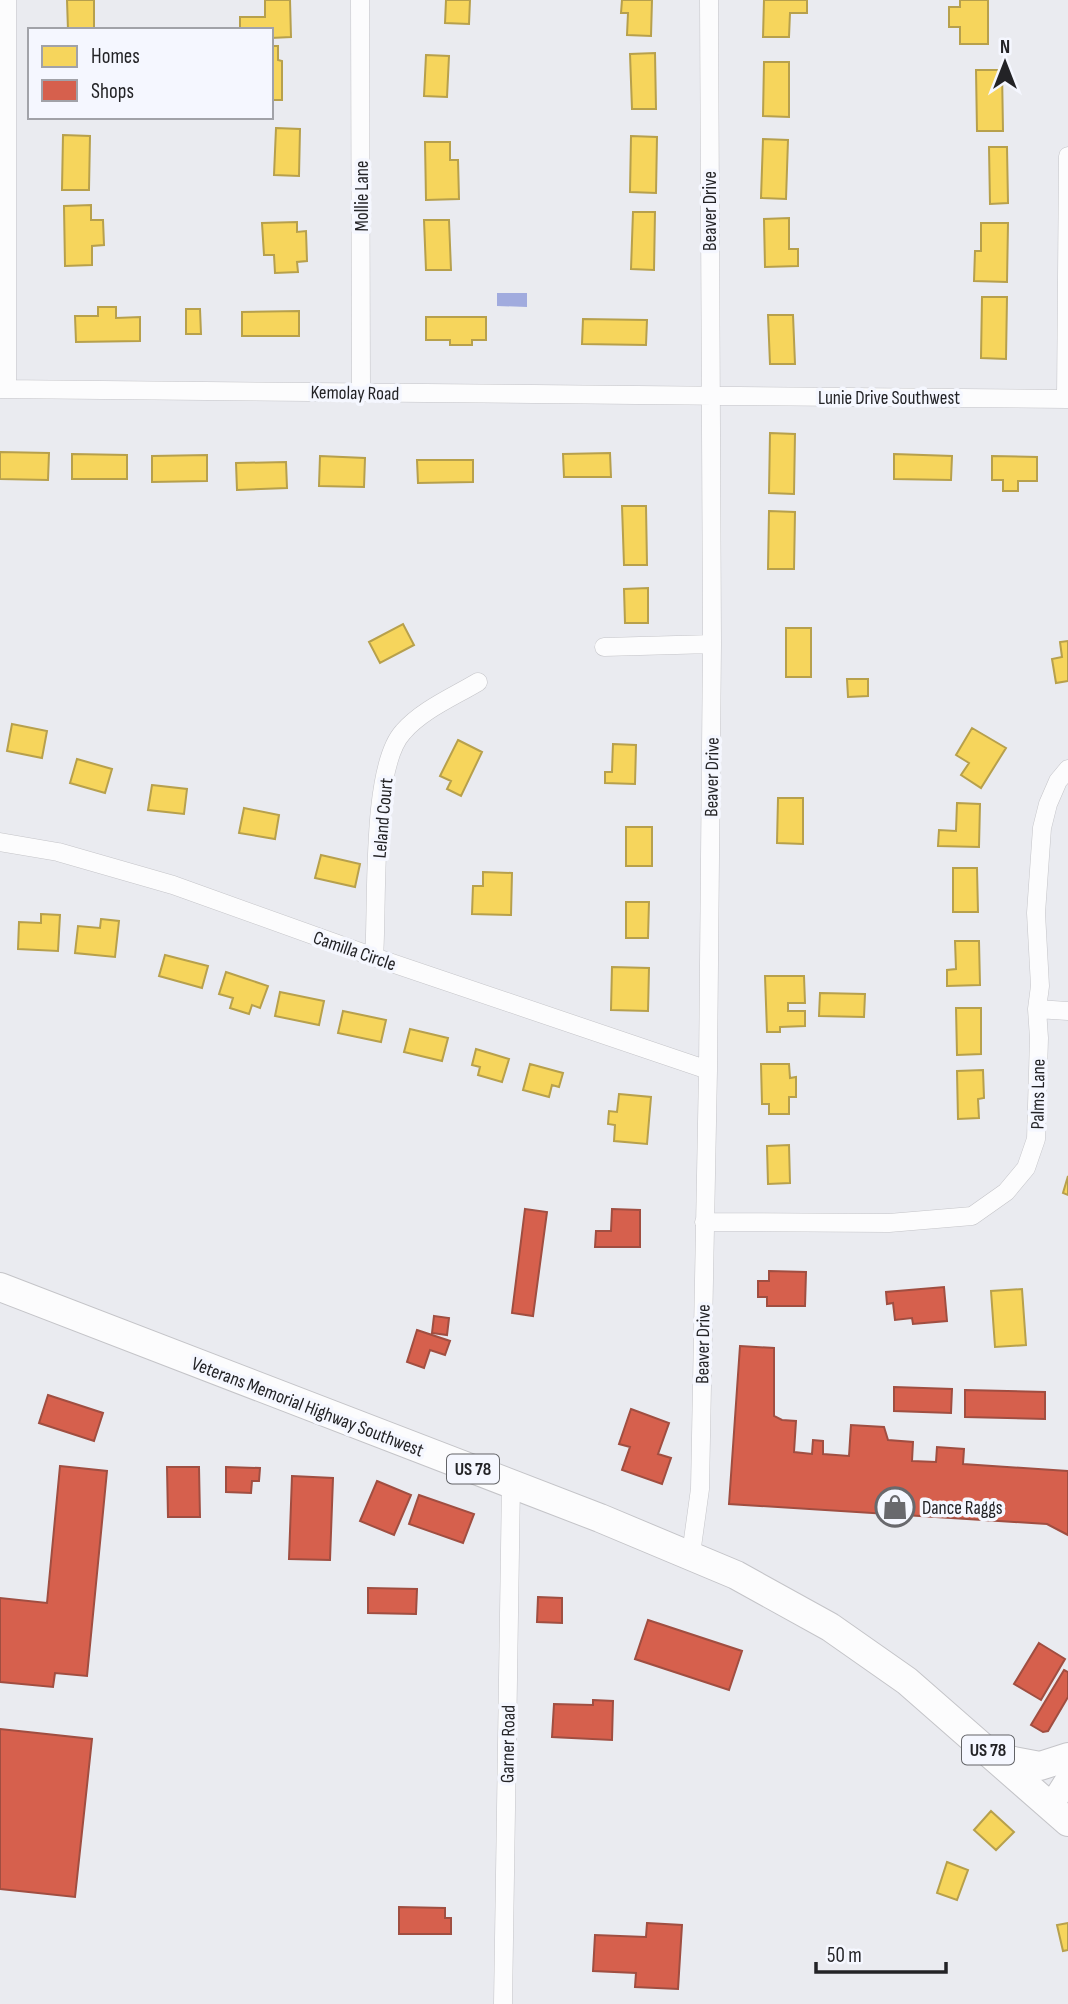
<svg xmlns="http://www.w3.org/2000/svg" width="1068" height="2004" font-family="'Sofia Sans Condensed',sans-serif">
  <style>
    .water { fill: #a1abde }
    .homes { fill: #f6d55c; stroke: #b7a04c; stroke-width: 2 }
    .shops { fill: #d6604d; stroke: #a04e41; stroke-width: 2 }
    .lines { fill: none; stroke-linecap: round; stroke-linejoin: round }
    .street-casing { stroke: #c4c4c8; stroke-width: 19 }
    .secondary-casing { stroke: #c4c4c8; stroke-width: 26 }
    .primary-casing { stroke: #c4c4c8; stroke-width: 30 }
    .street { stroke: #fcfcfd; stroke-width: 18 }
    .secondary { stroke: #fcfcfd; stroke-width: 24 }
    .primary { stroke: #fcfcfd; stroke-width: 28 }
    .labels { text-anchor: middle; stroke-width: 7; stroke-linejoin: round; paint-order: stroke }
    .shield { fill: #f5f7ff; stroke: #626367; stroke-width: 2 }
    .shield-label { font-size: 18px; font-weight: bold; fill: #232326 }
    .street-label { font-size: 19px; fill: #232326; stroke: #f5f7ff }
    .poi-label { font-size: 19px; fill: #232326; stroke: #f5f7ff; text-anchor: start }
  </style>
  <rect width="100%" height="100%" fill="#eaebf0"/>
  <path class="water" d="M497,293H527V307L497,306Z"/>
  <path class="homes" d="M67,0H94V30H68Z
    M265,0H290L291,37L271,38V30H240V17H265Z
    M446,0H470L469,24L445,23Z
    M622,0H652L651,36L627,35L628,13H621Z
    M764,0H807V13H790L789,37H763Z
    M960,0H988V44H960V27H949V7H960Z
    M271,46H278V60L282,61V100H271Z
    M655,53L656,109H632L630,54Z
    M426,55L449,56L447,97L424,96Z
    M764,62H789V117L763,116Z
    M976,70H1002L1003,131H977Z
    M276,128L300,129L299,176L274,175Z
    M63,135L90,136L89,190H62Z
    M631,136L657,137L656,193L630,192Z
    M763,139L788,140L786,199L761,198Z
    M425,142H450V160H458L459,199L426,200Z
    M989,147H1007L1008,203L990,204Z
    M91,205V220H103L104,245L92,246V265L65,266L64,206Z
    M633,212H655L654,270L631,269Z
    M789,218V249H798V266L765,267L764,219Z
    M424,220H449L451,270H426Z
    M297,222V232L306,231L307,261L297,262L298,272L275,273L274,255H264L262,223Z
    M981,223H1008L1007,282L974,281L975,251H981Z
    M982,297H1007L1006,359L981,358Z
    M98,307H116V318L140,317V341L76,342L75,316H98Z
    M186,309H200L201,334H186Z
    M299,311V336H242V312Z
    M768,315H793L795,364H770Z
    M426,317H486V340H472V345H450V340H426Z
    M583,319L647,320L646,345L582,344Z
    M770,433L795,434L794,494L769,493Z
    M0,452L49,453L48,480L0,479Z
    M610,453L611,477H564L563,454Z
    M72,454L127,455V479H72Z
    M894,454L952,456L951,480L894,479Z
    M207,455V481L152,482V456Z
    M320,456L365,458L364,487L319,486Z
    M992,456L1037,457V481H1018V491H1003V480H992Z
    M417,460H473V482L418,483Z
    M286,462L287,488L237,490L236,463Z
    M622,506H646L647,565H624Z
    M769,511L795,512L794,569H768Z
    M648,588V623H625L624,589Z
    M403,624L414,645L380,663L369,642Z
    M786,628H811V677H786Z
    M1068,641V681L1056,683L1052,659L1062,657L1060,642Z
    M847,679H868V696L848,697Z
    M12,724L47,731L42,758L7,751Z
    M972,728L1006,748L981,788L961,775L969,763L956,755Z
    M458,740L482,752L461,796L447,789L451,781L440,776Z
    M613,744L636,745L635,784L605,783V772H612Z
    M77,759L112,769L105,793L70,783Z
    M152,785L187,789L184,814L148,810Z
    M778,798H803V844L777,843Z
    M957,803L980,804L979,847L938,846L939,830L956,831Z
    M244,808L279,815L275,839L239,833Z
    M626,827H652V866H626Z
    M321,855L360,864L355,887L315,878Z
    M953,868H977L978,912H953Z
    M483,872L512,873L511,915L472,914L473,886H483Z
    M626,902H649L648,938H626Z
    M41,914L60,915L58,951L18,949L19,922L41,923Z
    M101,919L119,921L115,957L75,953L78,926L100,928Z
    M955,941H979L980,985L947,986V970L956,969Z
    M165,955L208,966L202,988L159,976Z
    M612,967L649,968L648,1011L611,1010Z
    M226,972L268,986L260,1008L252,1005L249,1014L230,1008L233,998L219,994Z
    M765,976H804L805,1003H788V1011H805V1026L780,1027V1032H767Z
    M280,992L324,1001L319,1025L275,1016Z
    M820,993L865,994L864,1017L819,1016Z
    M956,1008H981V1054L957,1055Z
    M343,1011L386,1020L381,1042L338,1033Z
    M410,1029L448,1038L442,1061L404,1052Z
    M476,1049L509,1059L502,1082L478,1075L480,1067L472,1065Z
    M530,1064L563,1073L559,1087L552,1085L549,1097L523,1090Z
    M761,1064H789L790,1078L796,1077V1097H789V1114H769V1104H762Z
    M983,1070L984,1098L978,1099L979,1118L958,1119L957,1071Z
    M619,1094L651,1097L647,1144L614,1141L615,1125L608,1124L609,1111L617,1112Z
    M789,1145L790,1183L768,1184L767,1146Z
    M1068,1176V1195L1063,1193Z
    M1022,1289L1026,1345L995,1347L991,1291Z
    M991,1811L1014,1832L996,1850L974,1830Z
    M947,1862L968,1870L957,1900L937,1893Z
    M1068,1923V1950L1063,1951L1057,1925Z"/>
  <path class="shops" d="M525,1209L547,1212L533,1316L512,1313Z
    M612,1209L640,1210V1247H595L596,1231H611Z
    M769,1271L806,1272L805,1306H767V1297H758V1281H769Z
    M944,1287L947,1321L913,1324L912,1318L895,1320L893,1303L887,1304L886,1292Z
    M434,1316L449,1318L447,1335L432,1333Z
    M417,1330L450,1341L445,1355L430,1350L424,1368L407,1362Z
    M740,1346L774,1348V1416L782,1420L796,1421L794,1452L812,1454L813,1440L823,1441V1454L849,1456L851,1425L884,1427L888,1440L913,1442L912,1461L936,1462L937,1447L964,1449L963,1464L1068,1471V1535L1047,1524L729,1504Z
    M894,1387L952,1389L951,1413L894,1411Z
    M965,1390L1045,1392V1419L965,1417Z
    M48,1395L103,1413L94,1441L39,1423Z
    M631,1409L669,1423L658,1454L671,1458L662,1484L622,1470L630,1447L619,1444Z
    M60,1466L107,1471L87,1676L55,1673L53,1687L0,1682V1598L47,1603Z
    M167,1467H199L200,1517H168Z
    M226,1467L260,1468L259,1481H252L251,1493L226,1492Z
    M292,1476L333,1478L330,1560L289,1559Z
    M377,1481L411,1495L394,1535L360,1521Z
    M419,1495L474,1514L463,1543L409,1524Z
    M368,1588L417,1589L416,1614L368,1613Z
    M538,1597L562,1598V1623L537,1622Z
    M648,1620L742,1651L729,1690L635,1659Z
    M1039,1643L1065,1659L1041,1700L1014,1684Z
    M1064,1670L1068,1672V1697L1048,1731L1043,1732L1031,1725Z
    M593,1700L613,1701L612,1740L552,1737L554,1704L593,1705Z
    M0,1729L92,1739L75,1897L0,1889Z
    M399,1907L445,1908V1918H451V1934H399Z
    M647,1923L682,1925L678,1989L635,1987L636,1973L593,1971L595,1935L646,1937Z"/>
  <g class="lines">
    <g class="street-casing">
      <path id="street" d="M360,0L361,392
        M0,389L1068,399
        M7,389V0
        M1066,399L1068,156
        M604,647L712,644
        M0,842L58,852L173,885L374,957L708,1070
        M374,957C378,906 370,768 403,732C422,710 453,697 478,682
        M1037,1009L1068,1011
        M704,1222L889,1223L972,1216L1006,1192L1026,1168L1036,1139L1039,1038L1037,1009L1040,986L1036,913L1042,828L1048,804L1058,781L1068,769
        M691,1554L700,1489L708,1070L712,644L709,0
        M503,2004L511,1484"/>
    </g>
    <g class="secondary-casing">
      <path id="secondary" d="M1051,1806L1068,1779"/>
    </g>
    <g class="primary-casing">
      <path id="primary" d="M0,1287L600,1518L736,1575L830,1627L907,1681L1068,1822
        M998,1758L1040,1766L1068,1757"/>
    </g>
    <use href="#street" class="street"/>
    <use href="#secondary" class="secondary"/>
    <use href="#primary" class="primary"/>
  </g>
  <defs>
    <g id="shop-ring" transform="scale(2.0125)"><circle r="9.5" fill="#f5f7ff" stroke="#69696d" stroke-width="1.5"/><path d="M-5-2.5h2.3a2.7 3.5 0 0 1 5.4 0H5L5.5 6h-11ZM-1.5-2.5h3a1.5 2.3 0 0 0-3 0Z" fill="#69696d"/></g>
  </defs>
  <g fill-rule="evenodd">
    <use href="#shop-ring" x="895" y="1507"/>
  </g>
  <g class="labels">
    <g class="shield">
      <rect x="447" y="1454.5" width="52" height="29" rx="5"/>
      <rect x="962" y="1735.5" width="52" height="29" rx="5"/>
    </g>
    <g class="shield-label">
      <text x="473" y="1475">US 78</text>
      <text x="988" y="1756">US 78</text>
    </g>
    <g class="street-label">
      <text transform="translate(361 196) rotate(-90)" y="7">Mollie Lane</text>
      <text transform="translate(709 211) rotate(-90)" y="7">Beaver Drive</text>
      <text transform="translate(355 392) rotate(1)" y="7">Kemolay Road</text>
      <text x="889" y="404">Lunie Drive Southwest</text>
      <text transform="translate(711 777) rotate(-89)" y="7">Beaver Drive</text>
      <text transform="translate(382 818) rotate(-85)" y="7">Leland Court</text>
      <text transform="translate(355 950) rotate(19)" y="7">Camilla Circle</text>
      <text transform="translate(1037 1094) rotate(-89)" y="7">Palms Lane</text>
      <text transform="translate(702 1344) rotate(-89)" y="7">Beaver Drive</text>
      <text transform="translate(308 1406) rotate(21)" y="7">Veterans Memorial Highway Southwest</text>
      <text transform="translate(507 1744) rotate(-89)" y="7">Garner Road</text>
    </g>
    <g class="poi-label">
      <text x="922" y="1514">Dance Raggs</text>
    </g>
  </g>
  <rect x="28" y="28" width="245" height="91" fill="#f5f7ff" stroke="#a1a2a8" stroke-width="2"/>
  <rect x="42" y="46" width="35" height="21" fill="#f6d55c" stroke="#a1a2a8" stroke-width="2"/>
  <text x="91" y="63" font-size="21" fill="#232326">Homes</text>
  <rect x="42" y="80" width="35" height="21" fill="#d6604d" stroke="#a1a2a8" stroke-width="2"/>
  <text x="91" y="98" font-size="21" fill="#232326">Shops</text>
  <g transform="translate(1005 63)" stroke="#f5f7ff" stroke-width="5" paint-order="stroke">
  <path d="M0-5L12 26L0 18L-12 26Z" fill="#232326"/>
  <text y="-10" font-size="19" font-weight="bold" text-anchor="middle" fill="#232326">N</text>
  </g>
  <path d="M816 1962v10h130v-10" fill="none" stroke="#232326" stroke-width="3.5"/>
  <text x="827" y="1962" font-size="21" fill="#232326" stroke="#f5f7ff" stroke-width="5" paint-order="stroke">50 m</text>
</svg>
